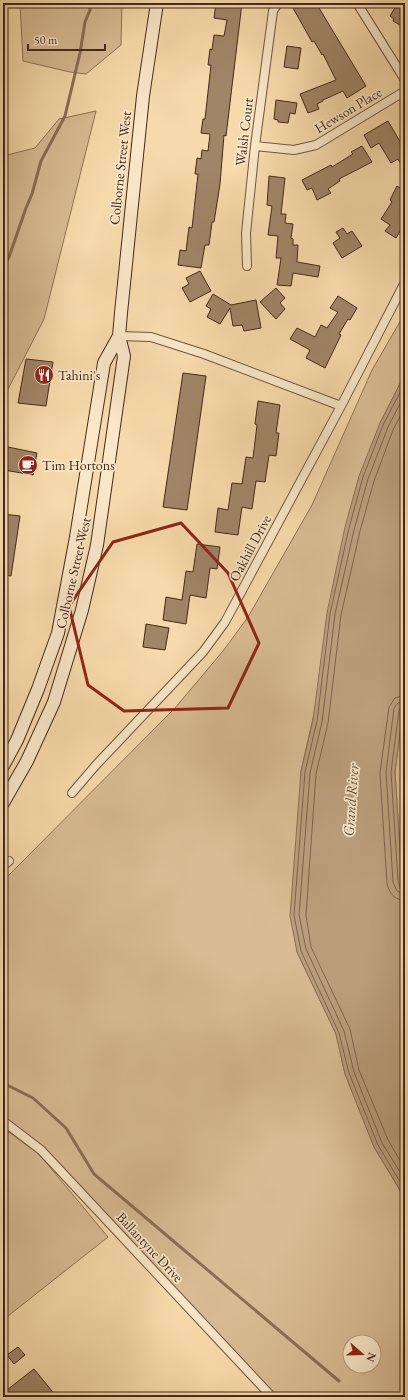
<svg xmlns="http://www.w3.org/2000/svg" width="408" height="1400" font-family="'EB Garamond',serif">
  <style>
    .green { fill: #d9bc93; stroke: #8e7258; fill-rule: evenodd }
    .water { fill: #ba9d7b; stroke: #8b6e55 }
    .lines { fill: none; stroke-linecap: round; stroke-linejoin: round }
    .shore { stroke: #7f624c; stroke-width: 1 }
    .stream { stroke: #8b6e55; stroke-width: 3 }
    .building { fill: #a18567; stroke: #44281d }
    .street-casing { stroke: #715440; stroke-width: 10 }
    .secondary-casing { stroke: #44281d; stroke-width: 14 }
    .street { stroke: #fae7c8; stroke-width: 8 }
    .secondary { stroke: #fae7c8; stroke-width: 12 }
    .marked { fill: none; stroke: #8f2418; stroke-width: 3; stroke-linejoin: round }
    .labels { text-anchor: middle; stroke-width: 3.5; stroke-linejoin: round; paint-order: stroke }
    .street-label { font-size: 14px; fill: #44281d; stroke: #fae7c8 }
    .poi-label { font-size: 14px; fill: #44281d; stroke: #fae7c8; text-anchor: start }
    .water-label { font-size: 15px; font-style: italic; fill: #674b39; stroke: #fae7c8 }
  </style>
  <rect width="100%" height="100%" fill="#f7daab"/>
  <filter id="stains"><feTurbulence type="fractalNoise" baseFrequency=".005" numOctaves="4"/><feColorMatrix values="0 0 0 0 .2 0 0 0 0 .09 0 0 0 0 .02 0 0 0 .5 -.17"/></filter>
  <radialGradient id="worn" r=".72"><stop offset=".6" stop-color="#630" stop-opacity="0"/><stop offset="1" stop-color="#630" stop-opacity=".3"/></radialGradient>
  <path class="green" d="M20,3H122L121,45L86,74L70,72L23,61Z
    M96,111L44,319L3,399V156L35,148L59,119Z
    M405,313V374L380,423L301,771L297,952L336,1034L345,1074L374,1147L405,1199V1397H274L41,1150L3,1121V881L175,708L223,651L248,617L312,505L372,370ZM350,1342H374V1366H350Z
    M405,694V892L402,881L395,772Z
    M3,1128L39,1154L108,1237L3,1320Z"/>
  <path class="water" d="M405,374V694L395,772L402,881L405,892V1198L374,1147L345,1074L336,1034L297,952L290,916L301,771L313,720L327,613L345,527L359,476L380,423Z"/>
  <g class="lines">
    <path class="shore" d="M405,383L383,425L363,477L349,528L330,614L317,721L305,772L294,915L301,951L339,1033L349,1073L378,1145L405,1190
      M405,394L388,427L368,479L354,530L335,614L322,722L310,773L299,915L306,949L344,1031L354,1072L382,1143L405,1180
      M405,407L393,430L374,481L360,531L341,615L328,723L316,774L306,915L311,947L350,1029L359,1070L388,1140L405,1169
      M405,695L395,698L389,707L380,773L387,884C390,894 394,900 405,900
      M405,701L398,703L394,708L386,772L393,882L397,891L405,894
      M405,706L401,707L399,710L391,772L398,881L400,887L405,889"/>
    <path class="stream" d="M3,268L9,257L26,208L32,194L41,161L65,116L80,53L85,22L90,10V3
      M3,1083L33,1098L66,1128L94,1174L339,1381"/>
  </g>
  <path class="building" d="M216,3H242L226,136L224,135L220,184L214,222H212L209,245H205L201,268L178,265L180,250L186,251L189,227L192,228L198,174H195L197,158L201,159L202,150L208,151L210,134L201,133L203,119H205L211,65H208L210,49L212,50L214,35L224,36L227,20L214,18Z
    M302,3H316L366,86L347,98L343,91L323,100V101L317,104L319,109L308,113L300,94L336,80L323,54L322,55L314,41L312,42L293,8Z
    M401,3H405V28L393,21L394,19L390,16L396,6L398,7Z
    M287,46L301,48L298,69L284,67Z
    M276,100L297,103L295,114L290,113L288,123L278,122V120L274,119Z
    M388,121L405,150V171L398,159L391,163L379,143L371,148L364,135Z
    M362,146L372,162L339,179L340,181L328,189L331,193L317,200L312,188L307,190L302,180L331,165L332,167L353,154L351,152Z
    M269,176L285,178L281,214H286L285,223L293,224L291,238L293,239V245H298L297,262L320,266L318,277L293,273L291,286L277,285L281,258H276L278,236L268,235L272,206L267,205Z
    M397,186L405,191V223L396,238L385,231L390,225L381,219L392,202L390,200Z
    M343,228L347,234L352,231L362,246L342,258L333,243L340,238L336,232Z
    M200,271L211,291L190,302L182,288L189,284L186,278Z
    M276,288L285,298L280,303L285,309L276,319L260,302Z
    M213,294L231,305L256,300L261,328L244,331L242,325L233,326L230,308L220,324L207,317L211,309L206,306Z
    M338,296L357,308L350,320L348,319L339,334L341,335L325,368L306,358L310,350L290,339L297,328L315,337L321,325L327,328L338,312L330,308Z
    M26,359L53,362L46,406L18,403Z
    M183,373L206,376L187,510L163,507Z
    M258,401L280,405L276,433H279L276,456L269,455L265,482L256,481L252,509L242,507L238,535L215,532L218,508L228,510L232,483L242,484L246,457L253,458L257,425L255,424Z
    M8,447L37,453L33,475L4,470Z
    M3,514L20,516L11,576L3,575Z
    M197,544L220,547L217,569L210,568L206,598L190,595L186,624L163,620L166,597L182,600L186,571L193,572Z
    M146,624L169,628L165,650L143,647Z
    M18,1347L25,1355L14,1364L7,1355Z
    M34,1369L57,1397H3V1393Z"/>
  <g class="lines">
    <g class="street-casing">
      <path id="street" d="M357,3L405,80
        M255,146L294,150L316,145L405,91
        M247,266L246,233L255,146L273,11L278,3
        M119,336L151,337L204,354L341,406
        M72,793L96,765L203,652L225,622L341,406L405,282
        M3,866L9,861
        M3,1121L41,1150L272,1397"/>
    </g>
    <g class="secondary-casing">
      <path id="secondary" d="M3,766L17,740L38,689L58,633L76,537L104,363L119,336
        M3,803L27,761L54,702L82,610L97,545L124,356L119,336L121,313L143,96L157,3"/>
    </g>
    <use href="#street" class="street"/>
    <use href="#secondary" class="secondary"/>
  </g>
  <path class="marked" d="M181,523L228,573L259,643L228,708L124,711L88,685L69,606L113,542Z"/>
  <defs>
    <g id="restaurant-disc" transform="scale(1)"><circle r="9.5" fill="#8f2418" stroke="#fae7c8"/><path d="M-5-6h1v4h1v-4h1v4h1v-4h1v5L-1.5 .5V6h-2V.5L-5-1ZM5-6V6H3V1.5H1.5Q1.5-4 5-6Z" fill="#fff"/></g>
    <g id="cafe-disc" transform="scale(1)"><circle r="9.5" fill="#8f2418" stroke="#fae7c8"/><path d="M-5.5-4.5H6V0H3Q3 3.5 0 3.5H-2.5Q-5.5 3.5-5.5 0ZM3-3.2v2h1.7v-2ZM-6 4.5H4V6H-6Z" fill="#fff"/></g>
  </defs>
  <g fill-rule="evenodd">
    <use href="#restaurant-disc" x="44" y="375"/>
    <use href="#cafe-disc" x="28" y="465"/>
  </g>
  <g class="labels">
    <g class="street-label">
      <text transform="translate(348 110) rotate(-31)" y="5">Hewson Place</text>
      <text transform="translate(244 132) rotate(-83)" y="5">Walsh Court</text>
      <text transform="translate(120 168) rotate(-84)" y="5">Colborne Street West</text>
      <text transform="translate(250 548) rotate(-62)" y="5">Oakhill Drive</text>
      <text transform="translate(73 573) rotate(-77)" y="5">Colborne Street West</text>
      <text transform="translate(150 1247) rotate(47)" y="5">Ballantyne Drive</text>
    </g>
    <g class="poi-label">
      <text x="58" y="380">Tahini's</text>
      <text x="42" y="470">Tim Hortons</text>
    </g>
    <g class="water-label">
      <text transform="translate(351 800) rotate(-86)" y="5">Grand River</text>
    </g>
  </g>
  <rect width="408" height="1400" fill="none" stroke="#f7daab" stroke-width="16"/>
  <rect x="4" y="4" width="400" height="1392" fill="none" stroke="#44281d" stroke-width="2"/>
  <rect x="8" y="8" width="392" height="1384" fill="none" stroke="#44281d"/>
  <g transform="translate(362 1354) rotate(110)"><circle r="19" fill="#fae7c8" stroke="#b19b84"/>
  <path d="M0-3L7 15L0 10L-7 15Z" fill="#8f2418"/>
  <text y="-6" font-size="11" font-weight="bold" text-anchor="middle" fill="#44281d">N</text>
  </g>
  <path d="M28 44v6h77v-6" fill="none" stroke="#44281d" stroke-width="2"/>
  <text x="34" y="44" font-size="12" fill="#44281d" stroke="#fae7c8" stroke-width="3" paint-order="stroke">50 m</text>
  <rect width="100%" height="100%" filter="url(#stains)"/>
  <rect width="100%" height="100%" fill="url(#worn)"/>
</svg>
